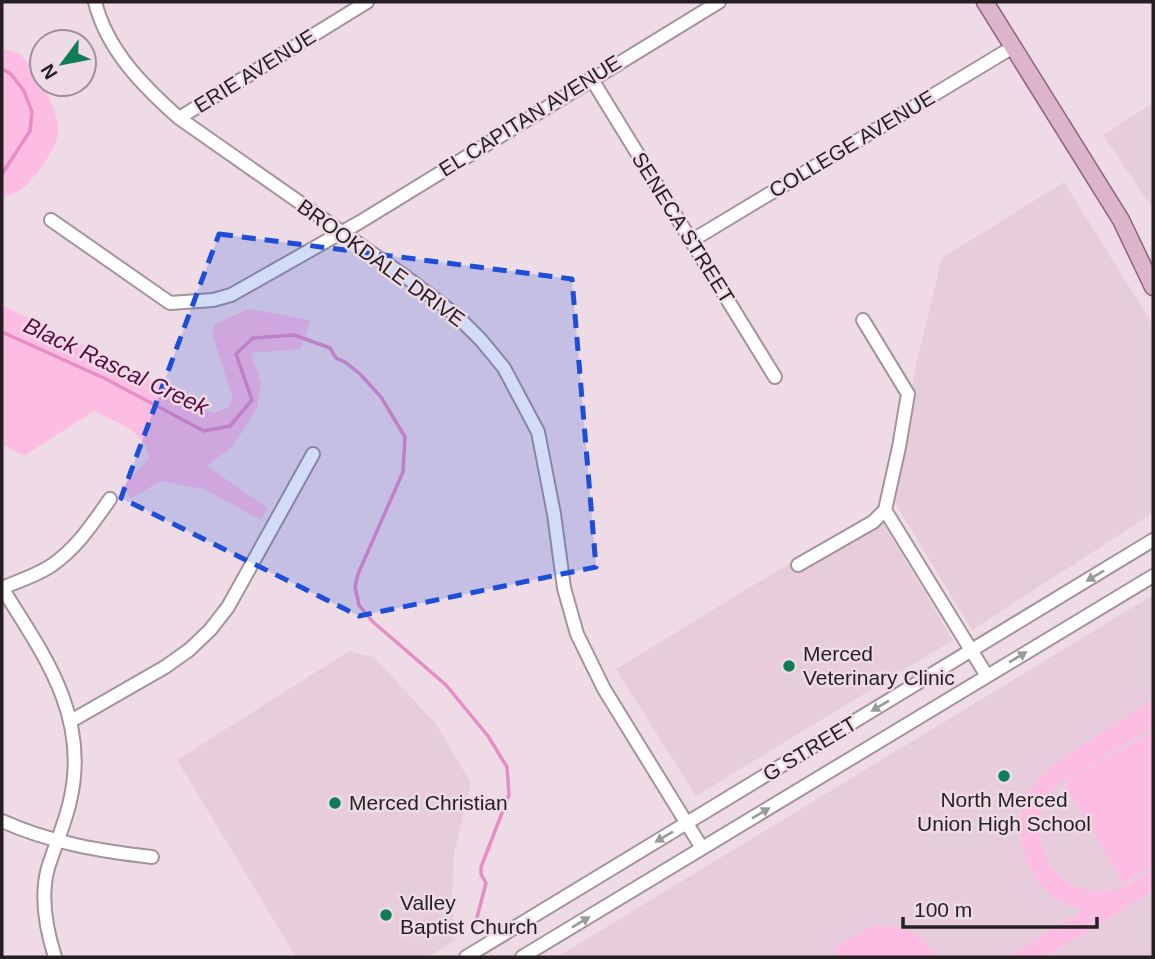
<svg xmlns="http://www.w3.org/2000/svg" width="1155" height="959" font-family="Helvetica,sans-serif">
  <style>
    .built { fill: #e7cddb }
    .green { fill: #fdbce2 }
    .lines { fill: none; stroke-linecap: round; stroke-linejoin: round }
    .stream { stroke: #e68dc3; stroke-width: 3.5 }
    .minor-casing { stroke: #a4929c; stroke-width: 16 }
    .major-casing { stroke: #8d617b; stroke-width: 19 }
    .minor { stroke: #fff; stroke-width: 12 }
    .major { stroke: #dcb5cc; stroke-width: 16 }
    .oneway { fill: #9d9a9c }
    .marked { fill: #1d4ed8; fill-opacity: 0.2; stroke: #1d4ed8; stroke-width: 5; stroke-dasharray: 14 9; stroke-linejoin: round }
    .poi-dot { fill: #117d58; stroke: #eedbe6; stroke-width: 2.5 }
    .labels { text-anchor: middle; stroke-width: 5; stroke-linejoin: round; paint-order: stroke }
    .street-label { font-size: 21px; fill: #251f23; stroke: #eedbe6 }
    .poi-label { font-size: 21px; fill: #251f23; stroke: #eedbe6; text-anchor: start }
    .water-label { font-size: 23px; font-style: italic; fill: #5b0b43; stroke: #eedbe6 }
  </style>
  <rect width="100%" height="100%" fill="#eedbe6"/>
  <path class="built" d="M1153,103V209L1103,135Z
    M1064,182L1153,325V513L972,630L892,498L917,360L942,258Z
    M877,513L953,640L696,796L616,669L780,569Z
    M1153,595V957H557Z
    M349,651L374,657L436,724L471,783L454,854L452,897L455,940L428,957H296L177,760Z"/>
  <path class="green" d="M2,48C6,50 13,51 18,53C35,64 61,113 58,134C56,147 44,163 37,173C29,182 20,194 7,195L2,202Z
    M2,305L159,383L192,406L215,413L228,407L233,399L212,333L215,324L249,309L310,320L301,349L251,353L261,384L257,408L234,445L207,466L267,508L261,520L204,489L160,481L131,499L123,486L149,458C145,430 117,423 94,411L24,456L2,444Z
    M1153,700V727C1129,742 1104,757 1080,772C1071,777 1058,781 1053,789C1019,837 1055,905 1116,889C1129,886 1142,875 1153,868V891L1045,957H1007L1084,910C1076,907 1066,905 1059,901C1041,890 1027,869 1023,849C1010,791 1048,768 1090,740C1111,727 1132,713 1153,700Z
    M1153,731V865L1123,883L1064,783Z
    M880,926C905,926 924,935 936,957H838L833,949L868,928Z"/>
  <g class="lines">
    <path class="stream" d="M2,69L11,74L24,91L32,112L30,131L2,174
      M2,332L106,379L204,431L230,426L252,400L236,354L253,338L294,335L330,348L336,358L345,362L360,374L381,397L405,437L403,472L358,574L355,587L359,605L372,621L446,685L488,736L507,767L509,795L481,867V874L486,883L475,925"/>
    <g class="minor-casing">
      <path id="minor" d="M95,2C107,50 143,86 179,118L406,277L456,315L481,340L504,368L538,432L554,514L564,588L577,634L604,689L702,848
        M591,78L775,377
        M179,118L367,2
        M51,220L170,303L213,300L231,295L360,222L719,2
        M691,241L1013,47
        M885,510L987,676
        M798,565L873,522L885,510L899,447L908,394L863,320
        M2,588C44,655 90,717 70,801C65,824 55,845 48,868C40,897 46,929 55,957
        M2,588C18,581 38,575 52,565C77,548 93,523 110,499
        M71,721L165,667L189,650L210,630L228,607L313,454
        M2,821C51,843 100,851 152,857
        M466,957L1153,540
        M522,957L1153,576"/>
    </g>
    <g class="major-casing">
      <path id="major" d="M985,2L1121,220L1153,287"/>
    </g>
    <use href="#minor" class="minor"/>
    <use href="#major" class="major"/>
  </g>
  <defs><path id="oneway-solid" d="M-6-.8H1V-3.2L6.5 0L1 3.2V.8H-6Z" transform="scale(1.75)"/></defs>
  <g class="oneway">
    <use href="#oneway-solid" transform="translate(1095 576) rotate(149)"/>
    <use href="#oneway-solid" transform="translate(1018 657) rotate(-31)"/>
    <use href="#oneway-solid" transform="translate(880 706) rotate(149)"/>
    <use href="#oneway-solid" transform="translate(761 813) rotate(-31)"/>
    <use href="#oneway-solid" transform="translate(664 837) rotate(149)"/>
    <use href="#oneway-solid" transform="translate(581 922) rotate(-31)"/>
  </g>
  <path class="marked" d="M219,234L572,279L596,567L359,616L121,498Z"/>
  <g class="poi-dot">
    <circle cx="789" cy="666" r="7"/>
    <circle cx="1004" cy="776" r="7"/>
    <circle cx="335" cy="803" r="7"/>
    <circle cx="386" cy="915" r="7"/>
  </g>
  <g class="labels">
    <g class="street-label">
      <text transform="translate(255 71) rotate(-32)" y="7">ERIE AVENUE</text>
      <text transform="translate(530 116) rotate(-32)" y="7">EL CAPITAN AVENUE</text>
      <text transform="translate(852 144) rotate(-31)" y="7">COLLEGE AVENUE</text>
      <text transform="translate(683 228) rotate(58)" y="7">SENECA STREET</text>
      <text transform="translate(381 263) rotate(36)" y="7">BROOKDALE DRIVE</text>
      <text transform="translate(810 749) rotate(-31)" y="7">G STREET</text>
    </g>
    <g class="poi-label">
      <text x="803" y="661">Merced<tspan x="803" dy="24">Veterinary Clinic</tspan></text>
      <text x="1004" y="807" text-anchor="middle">North Merced<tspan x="1004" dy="24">Union High School</tspan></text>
      <text x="349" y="810">Merced Christian</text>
      <text x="400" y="910">Valley<tspan x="400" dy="24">Baptist Church</tspan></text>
    </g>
    <g class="water-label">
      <text transform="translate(116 366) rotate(25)" y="8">Black Rascal Creek</text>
    </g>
  </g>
  <rect width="1155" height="959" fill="none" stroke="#251f23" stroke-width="7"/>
  <g transform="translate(63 63) rotate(238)"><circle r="33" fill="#eedbe6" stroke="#9e9098" stroke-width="2"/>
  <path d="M0-5L12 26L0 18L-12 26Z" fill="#117d58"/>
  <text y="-10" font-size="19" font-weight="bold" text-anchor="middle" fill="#251f23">N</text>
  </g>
  <path d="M903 917v10h194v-10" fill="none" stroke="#251f23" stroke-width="3.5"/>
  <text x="914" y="917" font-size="21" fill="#251f23" stroke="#eedbe6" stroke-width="5" paint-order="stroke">100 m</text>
</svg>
